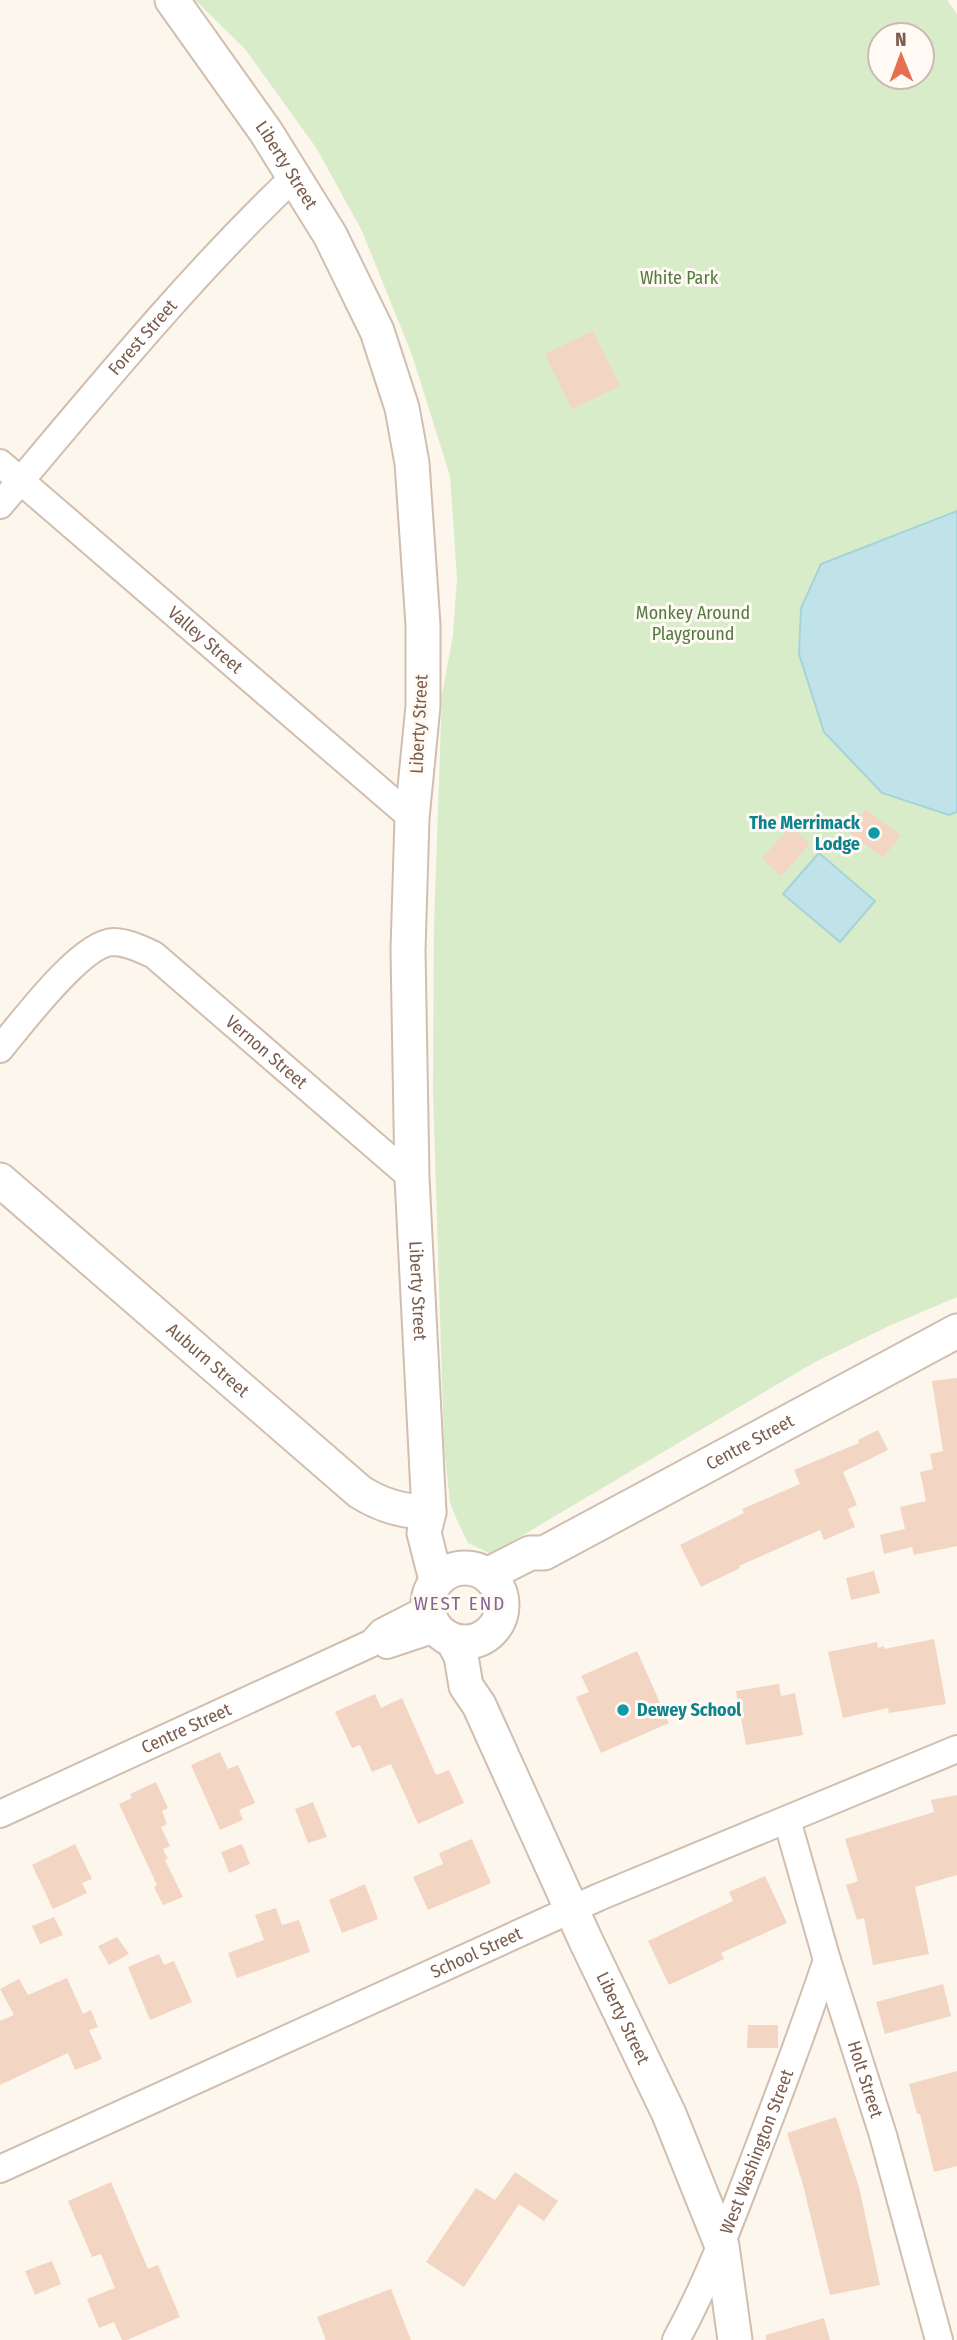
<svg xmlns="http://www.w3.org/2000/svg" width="957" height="2340" font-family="'Fira Sans Condensed',sans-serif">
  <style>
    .green { fill: #d8ecc9; fill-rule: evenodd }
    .water { fill: #bfe3e8; stroke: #a5d3da; stroke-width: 2 }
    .building { fill: #f3d5c3 }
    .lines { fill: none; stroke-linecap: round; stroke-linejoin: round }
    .minor-casing { stroke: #d1beb0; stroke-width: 30 }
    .tertiary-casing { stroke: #d1beb0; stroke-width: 37 }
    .minor { stroke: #fff; stroke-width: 26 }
    .tertiary { stroke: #fff; stroke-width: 33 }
    .culture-dot { fill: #0f9aa8; stroke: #fffaf3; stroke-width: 2.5 }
    .labels { text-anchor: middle; stroke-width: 6; stroke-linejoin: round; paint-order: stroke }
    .street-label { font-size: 18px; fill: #7a5c4d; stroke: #fffaf3 }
    .park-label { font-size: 18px; fill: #537a41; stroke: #fffaf3 }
    .culture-label { font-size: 18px; font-weight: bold; fill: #0d838f; stroke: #fffaf3; text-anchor: end }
    .neighbourhood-label { font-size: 19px; letter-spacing: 2px; fill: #846695; stroke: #fffaf3 }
  </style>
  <rect width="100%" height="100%" fill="#fdf6ec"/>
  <path class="green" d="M195,0H947L957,14V1297L889,1326L815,1362L491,1554L468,1543L457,1520L450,1503L444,1445L433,1092L434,925L442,695L453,635L457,578L450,476L412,355L362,231L317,149L245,49ZM880,35H922V77H880Z"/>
  <path class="water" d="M957,511V812L949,815L882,793L824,732L799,654L801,608L821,564Z
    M819,853L875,901L840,942L783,894Z"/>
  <path class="building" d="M593,331L620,386L572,409L545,354Z
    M865,809L901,835L883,858L848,831Z
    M791,826L810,844L781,876L762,858Z
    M957,1378V1546L914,1555L912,1547L884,1554L880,1535L905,1529L900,1507L926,1501L920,1472L933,1469L930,1454L943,1451L932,1381Z
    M878,1430L888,1450L843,1472L857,1505L848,1509L855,1527L824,1540L820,1530L739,1566L740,1568L701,1587L680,1545L744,1513L742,1509L800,1484L794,1470L859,1443L858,1440Z
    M874,1571L880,1593L851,1600L846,1578Z
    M934,1639L946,1704L889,1713L888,1708L843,1718L828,1652L877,1642L878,1648L884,1646V1649Z
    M637,1651L669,1723L601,1753L576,1697L589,1692L581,1676Z
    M779,1684L781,1696L795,1693L803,1735L746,1745L736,1691Z
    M375,1694L381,1708L402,1698L436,1775L449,1770L464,1803L418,1824L391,1764L372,1772L360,1745L352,1748L335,1712Z
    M220,1752L228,1769L238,1765L255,1803L239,1810L243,1820L220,1830L191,1765Z
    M156,1782L168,1808L162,1811L167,1824L161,1827L170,1846L163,1849L168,1859L165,1860L183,1897L163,1905L154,1887L157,1885L119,1804L132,1798L130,1794Z
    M957,1795V1875L915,1887L929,1954L873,1965L864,1918L857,1920L846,1885L858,1881L845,1839L934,1812L931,1800Z
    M313,1802L327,1837L308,1843L295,1809Z
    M472,1839L491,1883L428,1910L413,1877L443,1864L439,1853Z
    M75,1844L92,1879L82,1883L87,1893L53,1909L32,1865Z
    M242,1844L250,1864L229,1873L221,1852Z
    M765,1876L787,1923L721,1953L724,1959L669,1985L648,1941L733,1901L729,1892Z
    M365,1884L378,1919L342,1933L329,1900Z
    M276,1908L282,1925L299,1920L310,1952L237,1978L228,1953L264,1940L255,1915Z
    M54,1917L63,1935L40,1944L32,1926Z
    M117,1937L129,1954L109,1965L98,1946Z
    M159,1954L164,1965L174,1961L192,2002L150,2020L128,1967Z
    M67,1978L83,2014L91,2010L98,2027L89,2030L102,2059L75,2070L68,2053L0,2085V2021L14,2015L0,1989L19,1979L28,1995Z
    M943,1984L951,2016L885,2034L876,2002Z
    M748,2025H778V2048H747Z
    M957,2071V2166L934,2172L920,2114H917L909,2084Z
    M836,2117L859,2187L880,2285L830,2295L803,2185L787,2133Z
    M515,2172L558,2201L544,2221L519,2204L464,2287L426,2262L476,2188L495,2200Z
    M111,2182L148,2269L158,2265L180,2317L127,2340H122L114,2322L99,2328L87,2299L115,2288L101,2254L92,2257L68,2201Z
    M52,2261L61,2284L35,2295L25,2271Z
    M391,2289L411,2340H326L317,2317Z
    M824,2318L830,2340H766V2335Z"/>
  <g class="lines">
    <g class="minor-casing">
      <g id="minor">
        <path id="s1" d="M0,463L412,818"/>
        <path id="s2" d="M0,505C95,393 187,279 294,177"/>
        <path id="s3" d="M0,1049C21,1024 81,943 113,942C127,942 141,949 154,955L412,1178"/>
        <path d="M387,1645L435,1629"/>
        <path id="s4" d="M0,1814L372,1643L382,1632L427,1609"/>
        <path id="s5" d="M787,1820L827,1960L883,2135L939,2340"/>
        <path id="s6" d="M0,2169L599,1897L957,1749"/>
        <path id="s7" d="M676,2340C706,2285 728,2228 750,2170C777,2100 803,2031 827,1960"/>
      </g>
    </g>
    <g class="tertiary-casing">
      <g id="tertiary">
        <path id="s8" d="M172,0L266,132L330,235L377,331L402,408L412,463L423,625V706L412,818L408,950L412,1178L429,1512L424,1533L436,1580"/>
        <path id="s9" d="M0,1180L360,1492C382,1506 403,1512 429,1512"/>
        <circle cx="465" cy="1605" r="37"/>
        <path id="s10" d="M487,1575L530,1553H544L957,1331"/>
        <path id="s11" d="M453,1641L461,1656L466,1686L479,1705L585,1939L669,2114L722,2246L735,2340"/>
      </g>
    </g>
    <use href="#minor" class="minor"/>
    <use href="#tertiary" class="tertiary"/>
  </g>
  <g class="culture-dot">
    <circle cx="874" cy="833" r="7"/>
    <circle cx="623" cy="1710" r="7"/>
  </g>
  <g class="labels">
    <g class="street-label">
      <text dy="6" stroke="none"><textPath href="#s8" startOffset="201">Liberty Street</textPath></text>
      <text dy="6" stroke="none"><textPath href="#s2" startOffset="220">Forest Street</textPath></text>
      <text dy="6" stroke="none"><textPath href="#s1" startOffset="271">Valley Street</textPath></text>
      <text transform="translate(419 724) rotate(-87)" y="6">Liberty Street</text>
      <text dy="6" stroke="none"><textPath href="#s3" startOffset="350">Vernon Street</textPath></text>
      <text dy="6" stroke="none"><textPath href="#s8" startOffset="1356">Liberty Street</textPath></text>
      <text dy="6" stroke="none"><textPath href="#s9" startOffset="275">Auburn Street</textPath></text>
      <text dy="6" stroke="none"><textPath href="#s10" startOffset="296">Centre Street</textPath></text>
      <text dy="6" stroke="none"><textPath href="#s4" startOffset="205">Centre Street</textPath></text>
      <text dy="6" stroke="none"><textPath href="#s6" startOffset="523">School Street</textPath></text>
      <text dy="6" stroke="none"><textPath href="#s11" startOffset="415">Liberty Street</textPath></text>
      <text dy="6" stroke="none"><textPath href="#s5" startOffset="271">Holt Street</textPath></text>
      <text dy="6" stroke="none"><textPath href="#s7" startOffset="205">West Washington Street</textPath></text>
    </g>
    <g class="park-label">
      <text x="679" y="284">White Park</text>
      <text x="693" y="619">Monkey Around<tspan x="693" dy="21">Playground</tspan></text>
    </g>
    <g class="culture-label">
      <text x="860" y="829">The Merrimack<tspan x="860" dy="21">Lodge</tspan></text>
      <text x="637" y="1716" text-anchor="start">Dewey School</text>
    </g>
    <g class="neighbourhood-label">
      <text x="460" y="1610">WEST END</text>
    </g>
  </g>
  <g transform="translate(901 56) rotate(359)"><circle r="33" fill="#fffaf3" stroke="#cabbb1" stroke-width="2"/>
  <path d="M0-5L12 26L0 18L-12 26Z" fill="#e76f51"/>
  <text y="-10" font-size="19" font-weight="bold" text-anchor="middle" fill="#7a5c4d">N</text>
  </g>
</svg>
